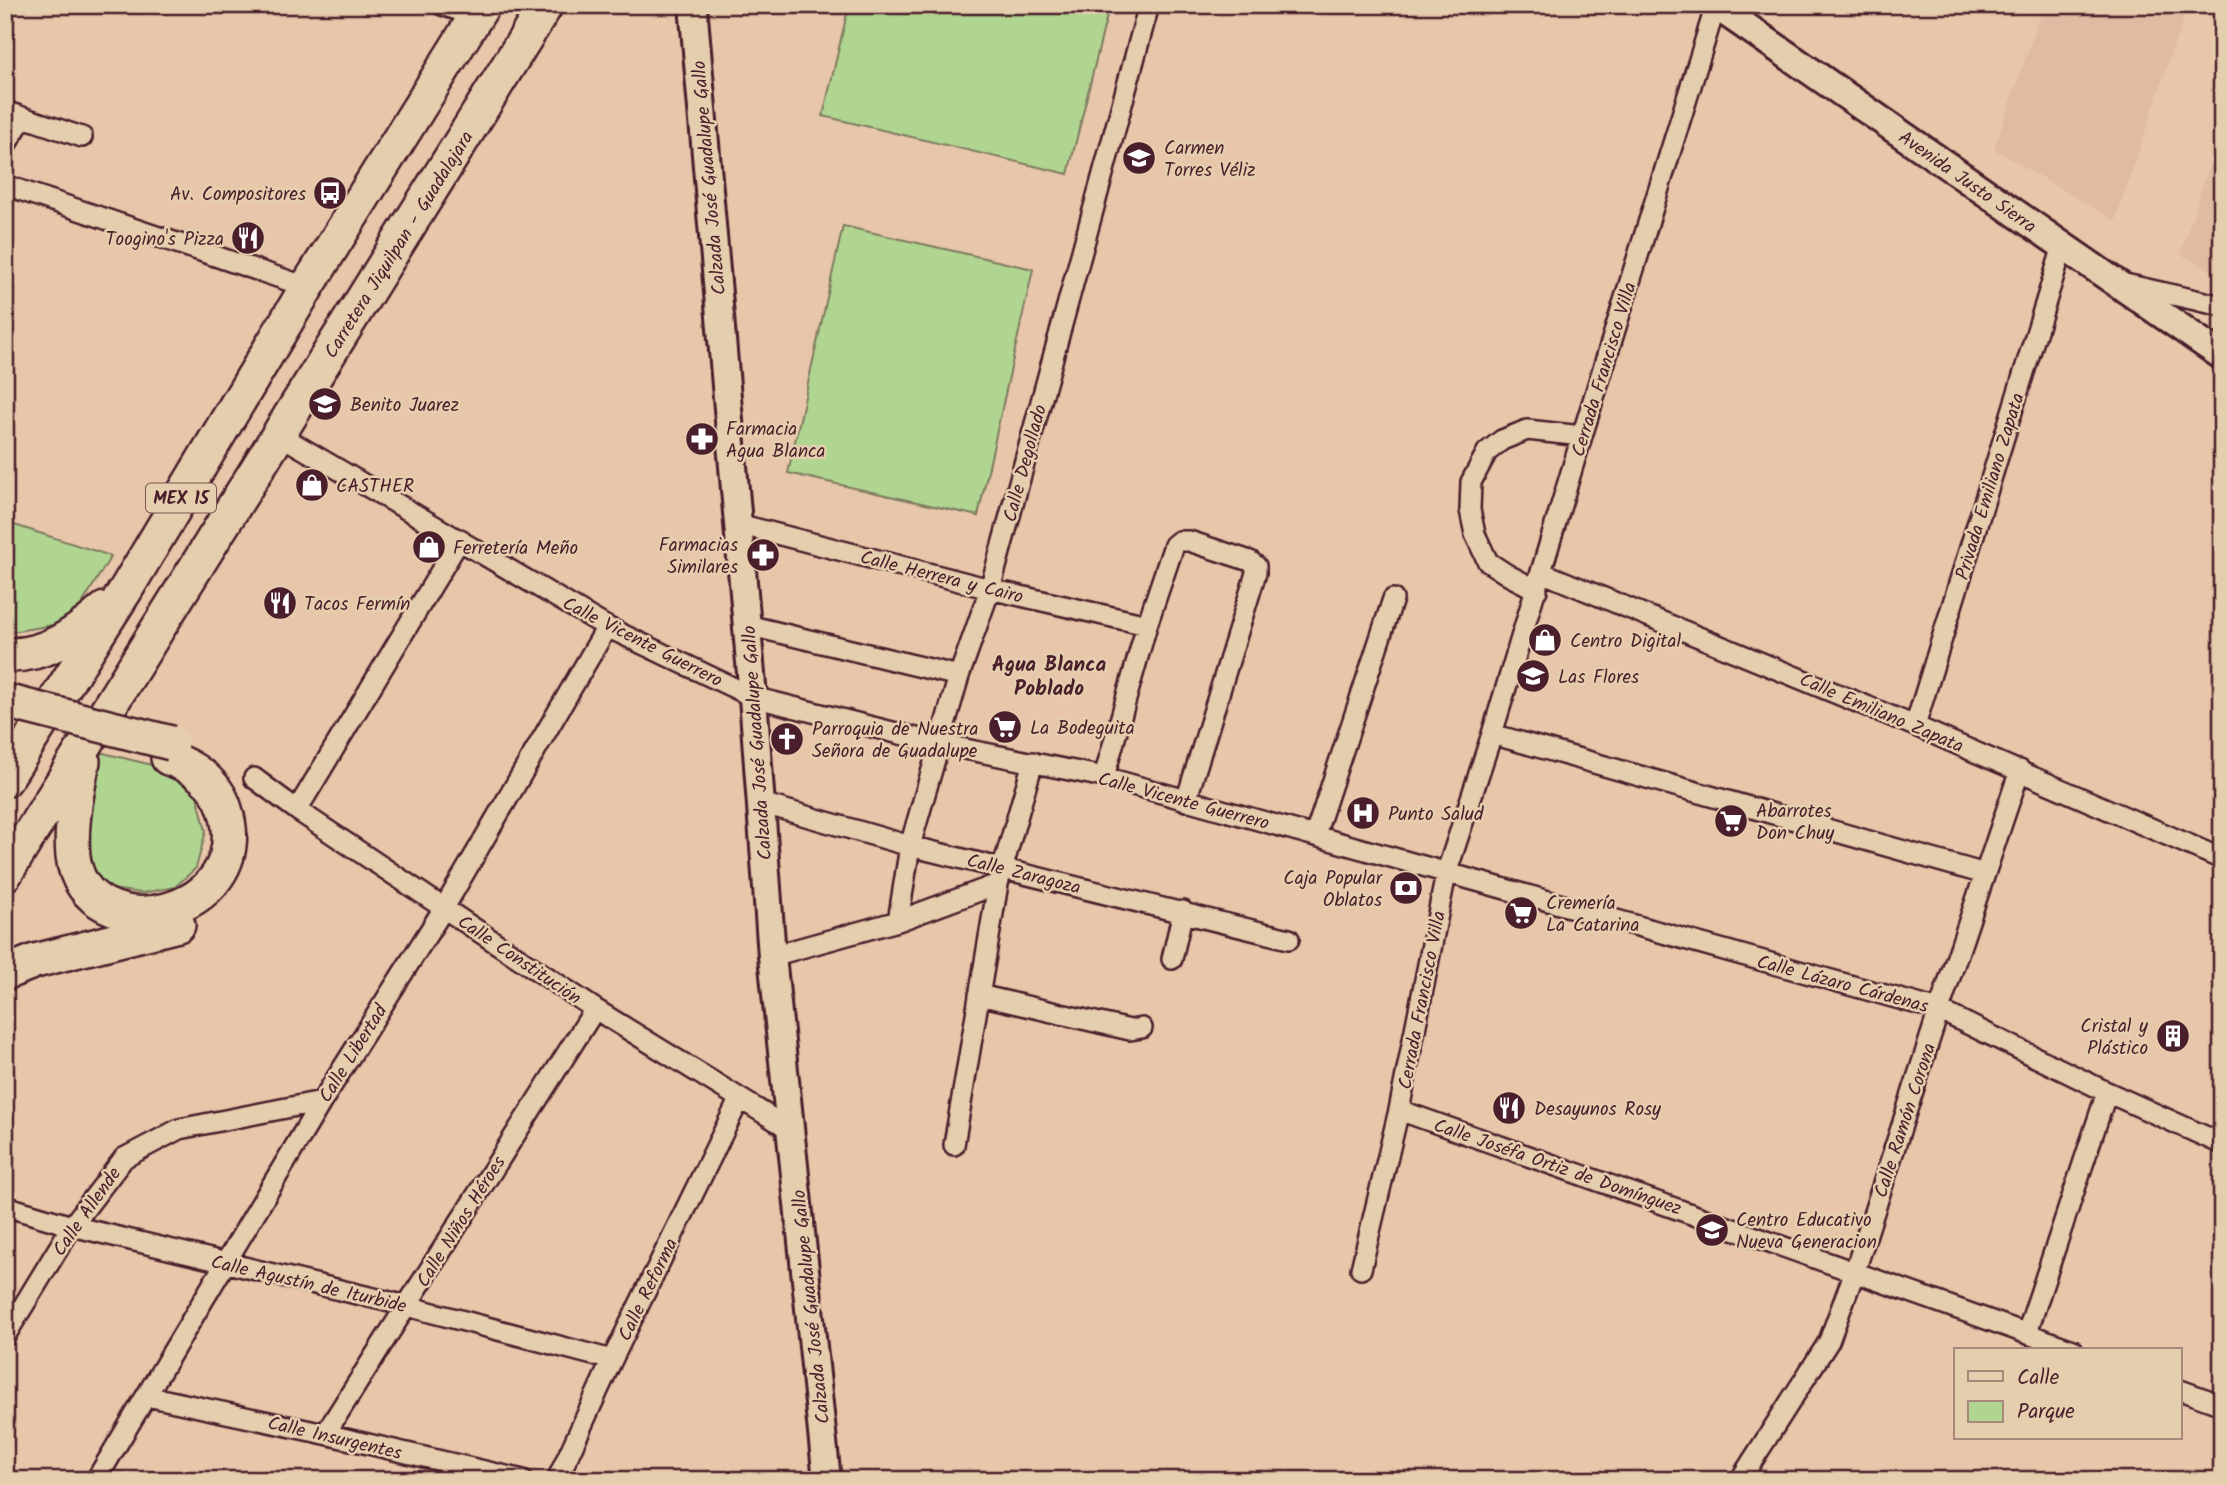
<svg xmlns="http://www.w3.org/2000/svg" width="2227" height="1485" font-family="Kalam,sans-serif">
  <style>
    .built { fill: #e1baa3 }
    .green { fill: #b0d591; stroke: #7d7a5e; stroke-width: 2 }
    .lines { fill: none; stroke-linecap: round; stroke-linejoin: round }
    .street-casing { stroke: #4a1f2b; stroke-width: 24 }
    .secondary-casing { stroke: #4a1f2b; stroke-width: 32 }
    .highway-casing { stroke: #4a1f2b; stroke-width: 38 }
    .street { stroke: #e5ceae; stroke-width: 19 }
    .secondary { stroke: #e5ceae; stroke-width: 26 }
    .highway { stroke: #e5ceae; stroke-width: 33 }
    .highway-bridge-casing { stroke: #4a1f2b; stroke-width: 38; stroke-linecap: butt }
    .highway-bridge { stroke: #e5ceae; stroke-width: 33 }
    .labels { text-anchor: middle; stroke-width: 5; stroke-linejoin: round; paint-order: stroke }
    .shield { fill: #e5ceae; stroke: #785452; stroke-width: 2 }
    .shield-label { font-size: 18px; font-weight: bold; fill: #4a1f2b }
    .poi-label { font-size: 19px; fill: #4a1f2b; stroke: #e5ceae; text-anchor: start }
    .street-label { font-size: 19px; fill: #4a1f2b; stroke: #e5ceae }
    .neighbourhood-label { font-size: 21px; font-weight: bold; fill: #4a1f2b; stroke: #e5ceae }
  </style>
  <rect width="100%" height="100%" fill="#e7c6aa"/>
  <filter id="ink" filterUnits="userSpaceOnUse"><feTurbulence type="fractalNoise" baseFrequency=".0143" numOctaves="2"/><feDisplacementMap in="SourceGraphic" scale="14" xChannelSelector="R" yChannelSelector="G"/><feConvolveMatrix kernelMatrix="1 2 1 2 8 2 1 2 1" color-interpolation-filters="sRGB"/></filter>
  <g filter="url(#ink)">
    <path class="built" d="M2044,5H2188L2115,221L1994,149Z
      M2222,127V276L2180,254Z"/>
    <path class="green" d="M849,5H1083L1108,11L1068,174L823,116Z
      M843,226L1033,269L978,516L788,473Z
      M5,522L111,556L71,622L5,633Z
      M99,752L160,767L197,795L206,831L196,868L175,887L142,893L96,887L79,858Z"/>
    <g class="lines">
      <g class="street-casing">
        <path id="street" d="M442,5L476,16
          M5,111L82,137
          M5,146L22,119
          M5,185L307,287
          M2125,284L2222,306
          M278,434L607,627L753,697L940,744L1104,777L1939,1010L2107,1092L2222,1144
          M738,524L990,589L1147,625
          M1541,572L1915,726L2222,859
          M1537,590L1508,575L1488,562L1475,534L1470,510L1471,482L1487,452L1502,440L1527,430L1582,436
          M747,625L959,676
          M1915,726L2063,246
          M1492,734L1985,874
          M1104,777L1147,625L1174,545L1179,541H1189L1250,561L1256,566V573L1186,801
          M254,778L297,810L595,1009L791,1130
          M761,803L910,846L1289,939
          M297,810L460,539
          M1315,835L1393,599
          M898,921L910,846L959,676L990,589L1149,5
          M772,956L898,921L998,884
          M1172,959L1183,911
          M979,995L1130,1030L1142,1028
          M1399,1110L2073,1350
          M954,1145L998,884L1033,762
          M5,1206L72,1226L407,1306L612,1360
          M1361,1269L1399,1110L1446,874L1492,734L1582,436L1716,5
          M2027,1333L2107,1092
          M5,1336L72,1226L124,1158L179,1129L322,1101
          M2180,1390L2222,1405
          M147,1396L325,1434L523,1480
          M325,1434L595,1009
          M96,1480L322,1101L444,908L607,627
          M557,1480L612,1360L739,1100
          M1740,1480L1829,1341L1855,1271L1939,1010L2020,770"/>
      </g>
      <g class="secondary-casing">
        <path id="secondary" d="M693,5L753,697L772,956L827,1480
          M1715,5L2222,356"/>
      </g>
      <g class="highway-casing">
        <path id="highway" d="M5,655C45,657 76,634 105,609
          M83,761C77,791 70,825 73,856C84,954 259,918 225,809C217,783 193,766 168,758
          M5,780L125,591L307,287L483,5
          M5,874L546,5
          M5,973L35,961L178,925"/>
      </g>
      <use href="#street" class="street"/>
      <use href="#secondary" class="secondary"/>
      <use href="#highway" class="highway"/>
      <g class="highway-bridge-casing">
        <path id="highway-bridge" d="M5,701L171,743"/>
      </g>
      <use href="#highway-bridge" class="highway-bridge"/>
    </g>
  </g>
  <defs>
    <g id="school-disc" transform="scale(1.75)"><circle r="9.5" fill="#4a1f2b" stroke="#e5ceae"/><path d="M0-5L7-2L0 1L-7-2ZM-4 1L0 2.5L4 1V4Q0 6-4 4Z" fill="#fff"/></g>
    <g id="bus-disc" transform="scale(1.75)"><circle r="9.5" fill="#4a1f2b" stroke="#e5ceae"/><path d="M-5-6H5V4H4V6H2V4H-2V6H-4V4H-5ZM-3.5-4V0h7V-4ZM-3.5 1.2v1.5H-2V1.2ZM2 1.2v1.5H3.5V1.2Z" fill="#fff"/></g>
    <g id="restaurant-disc" transform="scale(1.75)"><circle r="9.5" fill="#4a1f2b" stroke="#e5ceae"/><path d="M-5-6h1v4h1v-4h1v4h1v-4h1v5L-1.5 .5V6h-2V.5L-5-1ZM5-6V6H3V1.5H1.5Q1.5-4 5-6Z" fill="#fff"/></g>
    <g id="pharmacy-disc" transform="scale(1.75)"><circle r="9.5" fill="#4a1f2b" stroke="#e5ceae"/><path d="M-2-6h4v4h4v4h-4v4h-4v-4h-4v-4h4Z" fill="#fff"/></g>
    <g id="shop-disc" transform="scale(1.75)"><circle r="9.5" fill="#4a1f2b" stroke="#e5ceae"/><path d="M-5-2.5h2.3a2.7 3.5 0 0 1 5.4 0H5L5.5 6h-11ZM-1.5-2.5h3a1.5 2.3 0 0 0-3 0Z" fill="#fff"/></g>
    <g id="supermarket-disc" transform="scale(1.75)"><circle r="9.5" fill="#4a1f2b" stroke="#e5ceae"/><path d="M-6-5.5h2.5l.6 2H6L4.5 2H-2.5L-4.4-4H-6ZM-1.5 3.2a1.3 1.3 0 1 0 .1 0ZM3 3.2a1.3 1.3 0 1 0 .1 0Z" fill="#fff"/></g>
    <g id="church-disc" transform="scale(1.75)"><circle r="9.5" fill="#4a1f2b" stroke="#e5ceae"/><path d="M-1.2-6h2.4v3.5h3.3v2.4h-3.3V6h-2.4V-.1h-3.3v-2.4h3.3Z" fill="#fff"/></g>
    <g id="hospital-disc" transform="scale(1.75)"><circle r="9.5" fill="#4a1f2b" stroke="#e5ceae"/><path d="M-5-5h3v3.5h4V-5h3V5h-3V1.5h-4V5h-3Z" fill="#fff"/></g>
    <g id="bank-disc" transform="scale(1.75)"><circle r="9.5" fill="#4a1f2b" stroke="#e5ceae"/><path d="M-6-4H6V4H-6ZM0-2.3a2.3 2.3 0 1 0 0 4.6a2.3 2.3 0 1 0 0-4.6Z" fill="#fff"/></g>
    <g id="building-disc" transform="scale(1.75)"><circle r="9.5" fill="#4a1f2b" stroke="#e5ceae"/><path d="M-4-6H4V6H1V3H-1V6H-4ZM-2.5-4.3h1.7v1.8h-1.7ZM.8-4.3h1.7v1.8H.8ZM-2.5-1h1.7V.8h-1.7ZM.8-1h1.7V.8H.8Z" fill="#fff"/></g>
  </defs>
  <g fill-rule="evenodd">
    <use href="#school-disc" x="1139" y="158"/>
    <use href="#bus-disc" x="330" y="193"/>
    <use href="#restaurant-disc" x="248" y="238"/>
    <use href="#school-disc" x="325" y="404"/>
    <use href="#pharmacy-disc" x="702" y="439"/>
    <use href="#shop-disc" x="312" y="485"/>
    <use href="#shop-disc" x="429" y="547"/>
    <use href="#pharmacy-disc" x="763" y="555"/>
    <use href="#restaurant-disc" x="280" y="603"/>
    <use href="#shop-disc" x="1545" y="640"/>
    <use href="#school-disc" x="1533" y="676"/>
    <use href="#supermarket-disc" x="1005" y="727"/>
    <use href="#church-disc" x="787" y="739"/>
    <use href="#hospital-disc" x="1363" y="813"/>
    <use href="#supermarket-disc" x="1731" y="821"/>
    <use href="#bank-disc" x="1406" y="888"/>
    <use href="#supermarket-disc" x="1521" y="913"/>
    <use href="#building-disc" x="2173" y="1036"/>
    <use href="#restaurant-disc" x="1509" y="1108"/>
    <use href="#school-disc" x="1712" y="1230"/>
  </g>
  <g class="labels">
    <rect class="shield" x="146" y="483.5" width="70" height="29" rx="5"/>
    <g class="shield-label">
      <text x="181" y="504">MEX 15</text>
    </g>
    <g class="poi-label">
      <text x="1164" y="154">Carmen<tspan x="1164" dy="22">Torres Véliz</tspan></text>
      <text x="306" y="200" text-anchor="end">Av. Compositores</text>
      <text x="224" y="245" text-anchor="end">Toogino's Pizza</text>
      <text x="350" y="411">Benito Juarez</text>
      <text x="726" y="435">Farmacia<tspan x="726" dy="22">Agua Blanca</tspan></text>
      <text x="336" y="492">CASTHER</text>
      <text x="738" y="551" text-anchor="end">Farmacias<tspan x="738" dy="22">Similares</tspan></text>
      <text x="453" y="554">Ferretería Meño</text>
      <text x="304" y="610">Tacos Fermín</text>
      <text x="1570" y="647">Centro Digital</text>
      <text x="1558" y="683">Las Flores</text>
      <text x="1030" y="734">La Bodeguita</text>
      <text x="812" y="735">Parroquia de Nuestra<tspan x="812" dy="22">Señora de Guadalupe</tspan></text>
      <text x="1756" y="817">Abarrotes<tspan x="1756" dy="22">Don Chuy</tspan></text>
      <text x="1388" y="820">Punto Salud</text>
      <text x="1382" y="884" text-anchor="end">Caja Popular<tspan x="1382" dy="22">Oblatos</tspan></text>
      <text x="1546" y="909">Cremería<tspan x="1546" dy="22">La Catarina</tspan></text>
      <text x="2148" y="1032" text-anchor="end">Cristal y<tspan x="2148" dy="22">Plástico</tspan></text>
      <text x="1534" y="1115">Desayunos Rosy</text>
      <text x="1736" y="1226">Centro Educativo<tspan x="1736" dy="22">Nueva Generacion</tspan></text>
    </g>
    <g class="street-label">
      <text transform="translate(708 178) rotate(-95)" y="7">Calzada José Guadalupe Gallo</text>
      <text transform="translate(1968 181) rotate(35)" y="7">Avenida Justo Sierra</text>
      <text transform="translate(398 244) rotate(-58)" y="7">Carretera Jiquilpan - Guadalajara</text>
      <text transform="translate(1603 369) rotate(-73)" y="7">Cerrada Francisco Villa</text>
      <text transform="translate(1024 463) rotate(-75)" y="7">Calle Degollado</text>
      <text transform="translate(1989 486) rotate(-73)" y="7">Privada Emiliano Zapata</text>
      <text transform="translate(942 576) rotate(14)" y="7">Calle Herrera y Cairo</text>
      <text transform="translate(643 641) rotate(27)" y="7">Calle Vicente Guerrero</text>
      <text transform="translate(1882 712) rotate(23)" y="7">Calle Emiliano Zapata</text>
      <text transform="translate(756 743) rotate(-94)" y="7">Calzada José Guadalupe Gallo</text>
      <text transform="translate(1184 800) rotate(15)" y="7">Calle Vicente Guerrero</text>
      <text transform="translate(1024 873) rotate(14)" y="7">Calle Zaragoza</text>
      <text transform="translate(520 959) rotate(34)" y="7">Calle Constitución</text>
      <text transform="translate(1843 983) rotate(15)" y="7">Calle Lázaro Cárdenas</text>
      <text transform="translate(1421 1000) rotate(-79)" y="7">Cerrada Francisco Villa</text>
      <text transform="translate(352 1053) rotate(-58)" y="7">Calle Libertad</text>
      <text transform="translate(1904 1120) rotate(-72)" y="7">Calle Ramón Corona</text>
      <text transform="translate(1558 1166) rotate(19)" y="7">Calle Joséfa Ortiz de Domínguez</text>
      <text transform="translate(86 1211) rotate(-55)" y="7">Calle Allende</text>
      <text transform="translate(460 1221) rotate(-58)" y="7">Calle Niños Héroes</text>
      <text transform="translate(309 1283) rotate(13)" y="7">Calle Agustín de Iturbide</text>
      <text transform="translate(647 1289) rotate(-64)" y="7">Calle Reforma</text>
      <text transform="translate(810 1307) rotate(-96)" y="7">Calzada José Guadalupe Gallo</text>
      <text transform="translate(335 1437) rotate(13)" y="7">Calle Insurgentes</text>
    </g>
    <g class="neighbourhood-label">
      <text x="1049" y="671">Agua Blanca<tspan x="1049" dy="24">Poblado</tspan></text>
    </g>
  </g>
  <rect width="2227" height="1485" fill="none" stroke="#e5ceae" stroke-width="28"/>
  <rect x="14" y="14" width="2199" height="1457" fill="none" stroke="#4a1f2b" stroke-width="2.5" filter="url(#ink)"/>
  <rect x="1954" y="1348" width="228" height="91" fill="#e5ceae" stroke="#a7887a" stroke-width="2"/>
  <rect x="1968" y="1371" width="35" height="10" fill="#e5ceae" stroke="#a7887a" stroke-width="2"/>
  <text x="2017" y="1384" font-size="21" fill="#4a1f2b">Calle</text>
  <rect x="1968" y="1401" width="35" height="21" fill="#b0d591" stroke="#a7887a" stroke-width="2"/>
  <text x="2017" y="1418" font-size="21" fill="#4a1f2b">Parque</text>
</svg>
